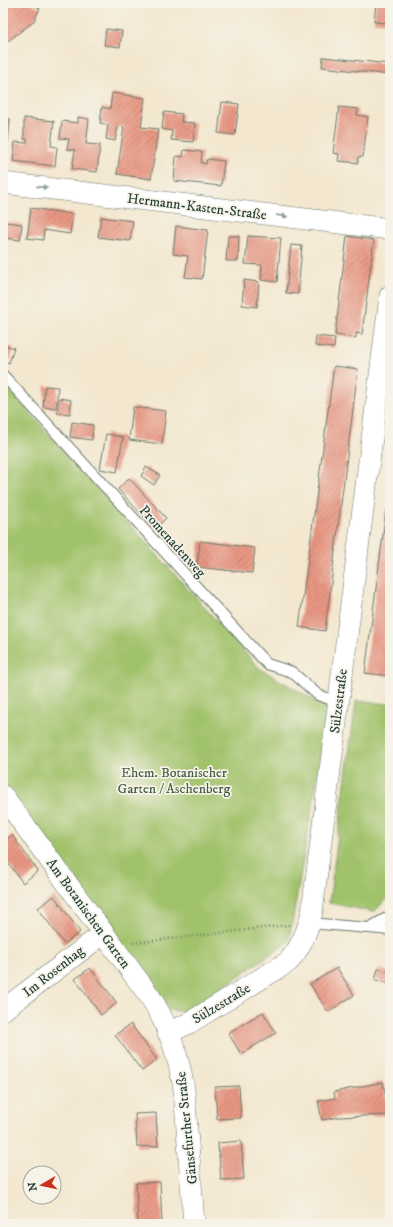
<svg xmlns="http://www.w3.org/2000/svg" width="393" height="1227" font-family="'IM FELL DW Pica',serif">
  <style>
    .green { fill: #a0c26b; stroke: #608050 }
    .building { fill: url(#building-hatch) }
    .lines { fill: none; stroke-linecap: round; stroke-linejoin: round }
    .service-casing { stroke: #69786a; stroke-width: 12 }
    .minor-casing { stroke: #69786a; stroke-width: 22 }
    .path { stroke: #69786a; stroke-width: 2.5; stroke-dasharray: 1 3; stroke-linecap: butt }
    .service { stroke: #fff; stroke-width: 10 }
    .minor { stroke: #fff; stroke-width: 21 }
    .oneway { fill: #8f9e9a }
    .labels { text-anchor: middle; stroke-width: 3.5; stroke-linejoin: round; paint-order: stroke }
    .street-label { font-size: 14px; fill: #1f3d34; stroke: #f7f3e8 }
    .park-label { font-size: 14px; fill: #3f5e42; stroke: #f7f3e8 }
  </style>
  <defs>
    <pattern id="building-hatch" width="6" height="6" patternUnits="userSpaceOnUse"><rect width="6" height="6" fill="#e99783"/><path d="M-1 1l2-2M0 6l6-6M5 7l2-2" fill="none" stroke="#bc7c6c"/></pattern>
  </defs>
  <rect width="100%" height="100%" fill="#f7f3e8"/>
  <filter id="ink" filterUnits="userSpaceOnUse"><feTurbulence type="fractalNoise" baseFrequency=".025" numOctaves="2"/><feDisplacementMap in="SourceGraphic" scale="8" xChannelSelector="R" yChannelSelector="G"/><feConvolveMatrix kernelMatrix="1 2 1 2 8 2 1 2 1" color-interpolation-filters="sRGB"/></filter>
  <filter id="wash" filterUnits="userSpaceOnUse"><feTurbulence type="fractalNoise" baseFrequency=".012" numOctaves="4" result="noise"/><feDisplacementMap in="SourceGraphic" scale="16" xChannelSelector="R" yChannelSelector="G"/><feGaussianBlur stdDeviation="0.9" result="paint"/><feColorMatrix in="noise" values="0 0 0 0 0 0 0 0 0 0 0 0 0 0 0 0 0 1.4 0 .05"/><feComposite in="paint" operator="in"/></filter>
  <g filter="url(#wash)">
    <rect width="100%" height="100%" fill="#f3e7cf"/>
    <path class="green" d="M3,383L259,668L329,709L289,941L187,1012L169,1010L3,782Z
      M356,701L390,704V895L374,912L329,903Z"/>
    <g id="blocks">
      <path class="building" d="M3,3H29L40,8L34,21L3,45Z
        M376,3H390V23L374,22Z
        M106,29L122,31L120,47L104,45Z
        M323,57L390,64V75L322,67Z
        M112,93L145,98L141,127L158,129L151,179L117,174L124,127L118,126L115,141L106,139L108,125L100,123L102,107L110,109Z
        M222,102L239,104L235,135L218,133Z
        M339,107L358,109L357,115L368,117L363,157H358V163L338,161L339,154L333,153Z
        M164,112L182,114L181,122L195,123L193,142L171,140L172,131L162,129Z
        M78,117L89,119L86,144L100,145L97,172L72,169L75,150L67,149L69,139L60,138L62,121L78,123Z
        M3,118L10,119L8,141L3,140Z
        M24,118L54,121L51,146L57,147L55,166L13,161L15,142L27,143V139H24Z
        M184,150L202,152L201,163L206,164L207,159L224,161L221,186L174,181L176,156L183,157Z
        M31,208L73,214L70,234L44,230L43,240L27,238Z
        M101,217L133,221L130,241L98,237Z
        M6,222L22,224L20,240L4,238Z
        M176,226L208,230L202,279L185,277L188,256L173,254Z
        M228,236H239L238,261H226Z
        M248,236L281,238L277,282L261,280L262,265L245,264Z
        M347,236L374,240L362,334L356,333V338L335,335Z
        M291,245L302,246L298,294L286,293Z
        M244,280L259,282L257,307L242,305Z
        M316,336L335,338L334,348L315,346Z
        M5,345L14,348L9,363L3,361Z
        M334,366L358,369L325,631L299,627Z
        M45,386L58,387L56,408L43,407Z
        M59,398L71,400L70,414L57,413Z
        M133,407L166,411L162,444L129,440Z
        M72,422L93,425L92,440L70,437Z
        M106,434L123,437L117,472L100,469Z
        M146,467L160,475L154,485L141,476Z
        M129,478L166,518L155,529L118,489Z
        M386,511L390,512V676L365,673Z
        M200,541L255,548L252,573L197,567Z
        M12,835L38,871L23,883L3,856V842Z
        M54,896L80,932L64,944L38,908Z
        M90,968L117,1003L101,1015L75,979Z
        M337,968L354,995L328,1012L310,984Z
        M378,969L390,972V984L375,980Z
        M263,1012L276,1033L241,1054L228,1033Z
        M131,1024L157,1060L142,1071L115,1035Z
        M383,1082L389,1115L339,1117L322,1120L318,1101L335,1098L334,1092Z
        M239,1086L241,1118L217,1119L215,1087Z
        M156,1113L158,1146L137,1147L135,1114Z
        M241,1141L244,1179L221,1180L218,1143Z
        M160,1182L162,1224H138L136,1183Z"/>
    </g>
  </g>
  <g filter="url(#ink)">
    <use href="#blocks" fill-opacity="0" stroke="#69786a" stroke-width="1"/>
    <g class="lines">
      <g class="service-casing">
        <path id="service" d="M3,375L267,664L292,672L318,695L338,702
          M309,923L369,928L390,916
          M369,928L390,930"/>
      </g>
      <g class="minor-casing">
        <path id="minor" d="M3,183L390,229
          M3,796L151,998C168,1025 179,1058 184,1089L194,1224
          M3,1010L104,933
          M168,1033L189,1023L288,962C302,946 307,932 312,912L390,296"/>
      </g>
      <path class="path" d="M133,943L289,925"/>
      <use href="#service" class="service"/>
      <use href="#minor" class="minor"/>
    </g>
    <defs><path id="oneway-solid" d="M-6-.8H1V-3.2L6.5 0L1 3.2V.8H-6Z"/></defs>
    <g class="oneway">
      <use href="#oneway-solid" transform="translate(42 187) rotate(6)"/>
      <use href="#oneway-solid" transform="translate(282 216) rotate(8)"/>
    </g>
  </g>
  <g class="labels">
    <g class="street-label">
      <text transform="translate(197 206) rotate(7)" y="5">Hermann-Kasten-Straße</text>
      <text transform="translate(173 541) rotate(48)" y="5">Promenadenweg</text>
      <text transform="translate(338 701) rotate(-83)" y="5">Sülzestraße</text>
      <text transform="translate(89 913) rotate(54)" y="5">Am Botanischen Garten</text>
      <text transform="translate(53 971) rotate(-38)" y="5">Im Rosenhag</text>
      <text transform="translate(221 1003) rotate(-31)" y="5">Sülzestraße</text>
      <text transform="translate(186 1128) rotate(-96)" y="5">Gänsefurther Straße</text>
    </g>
    <g class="park-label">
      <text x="174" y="777">Ehem. Botanischer<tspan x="174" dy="16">Garten / Aschenberg</tspan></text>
    </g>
  </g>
  <rect width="393" height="1227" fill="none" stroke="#f7f3e8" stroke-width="16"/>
  <g transform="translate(42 1185) rotate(261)"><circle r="19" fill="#f7f3e8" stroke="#a1aaa0"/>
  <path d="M0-3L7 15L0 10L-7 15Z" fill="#c8321e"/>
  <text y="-6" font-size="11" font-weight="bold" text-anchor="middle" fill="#1f3d34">N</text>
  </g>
</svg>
